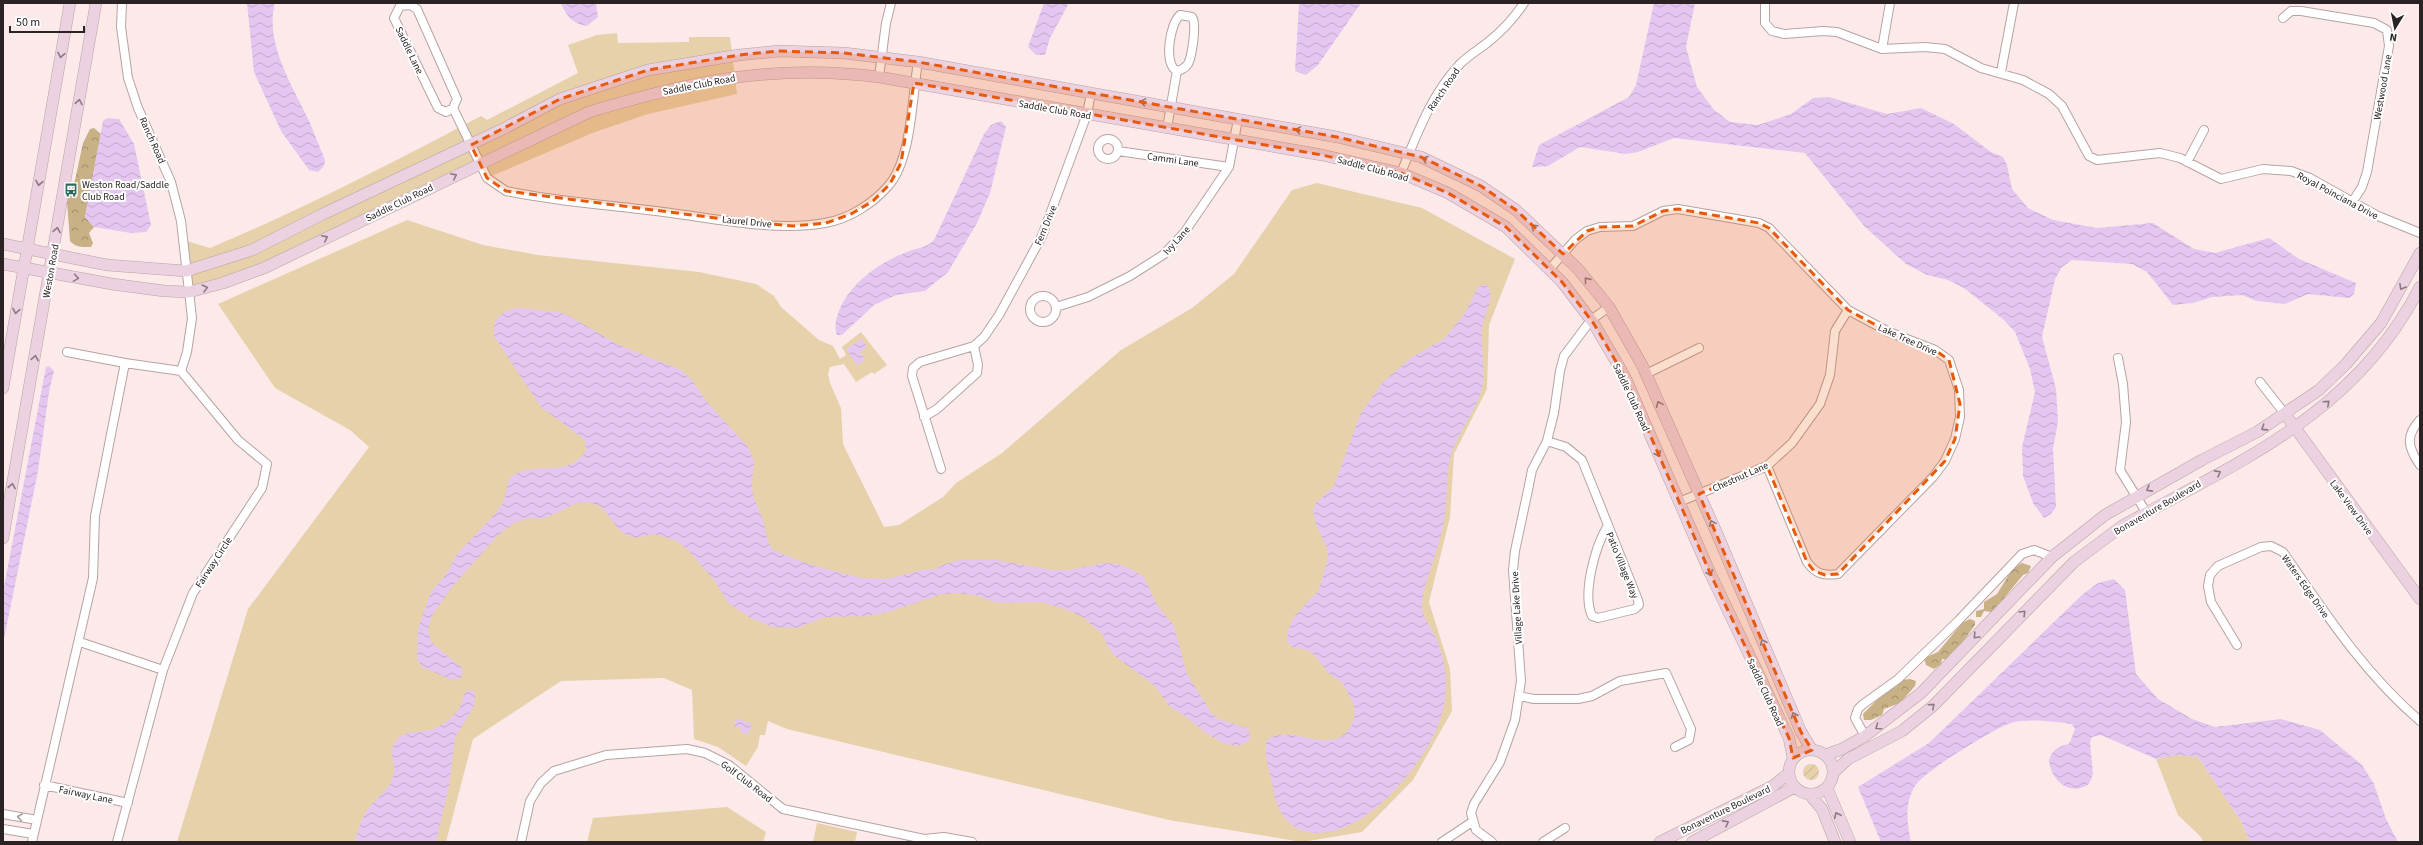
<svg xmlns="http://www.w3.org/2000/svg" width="2423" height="845" font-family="'Source Sans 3',sans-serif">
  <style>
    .green { fill: #e6d1ab }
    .forest { fill: url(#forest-crowns) }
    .garden { fill: url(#garden-furrows) }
    .water { fill: url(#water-waves) }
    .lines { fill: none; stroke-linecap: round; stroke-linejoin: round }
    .street-casing { stroke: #b7a3a2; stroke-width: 10 }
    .secondary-casing { stroke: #b7a3a2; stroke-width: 12 }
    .street { stroke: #fff; stroke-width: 8 }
    .secondary { stroke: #ecd1e0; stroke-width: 11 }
    .oneway { stroke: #8c7a82 }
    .oneway2 { stroke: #a09c9c }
    .marked { fill: #e8590c; fill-opacity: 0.2; stroke: #e8590c; stroke-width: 3; stroke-dasharray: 8 5; stroke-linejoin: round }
    .labels { text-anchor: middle; stroke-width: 4; stroke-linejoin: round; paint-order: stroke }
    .street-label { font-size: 10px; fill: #2b2323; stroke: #fff }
    .poi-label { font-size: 10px; fill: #2b2323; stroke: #fff; text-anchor: start }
  </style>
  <defs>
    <pattern id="forest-crowns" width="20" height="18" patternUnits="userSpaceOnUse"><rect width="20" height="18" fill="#c9b186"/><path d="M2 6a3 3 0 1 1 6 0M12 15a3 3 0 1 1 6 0" fill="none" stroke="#a3906d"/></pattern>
    <pattern id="garden-furrows" width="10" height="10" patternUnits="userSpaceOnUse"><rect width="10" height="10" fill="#e6d1ab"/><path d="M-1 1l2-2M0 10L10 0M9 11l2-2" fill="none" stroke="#c5b393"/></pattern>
    <pattern id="water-waves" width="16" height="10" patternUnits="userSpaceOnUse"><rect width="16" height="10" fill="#e4c6f0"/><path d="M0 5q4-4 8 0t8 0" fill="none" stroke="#c4aace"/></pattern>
  </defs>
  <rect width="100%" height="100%" fill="#fceaea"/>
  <path class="green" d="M617,33L618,43L689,42V37H730L737,94L648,114L595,132L487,178L480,164L264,268L189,292L183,240L210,248C303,209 392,163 481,116L487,120L578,73L568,45L597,35Z
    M1317,183L1422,208L1515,259L1489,325L1487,389L1454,454L1450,517L1429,602L1450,669L1452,711L1413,780L1362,832L1302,842L1169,820L787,729L768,721L765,735H760L758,747L746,766L718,747L694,739L692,690L664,678L561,681L473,739L446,842H177L248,609L369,447L350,430L275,388L218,304L407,220L483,245L538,255L699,272L756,284L774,296L781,307L819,340L833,346L840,359L846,355L842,347L861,332L887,365L874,374L872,372L856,382L844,364L830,367L828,374L830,383L841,408L843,444L884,527L899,525L943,497L956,483L1002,453L1121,350L1192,308L1234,274L1292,190Z
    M2178,755L2198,757L2241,821L2250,842H2203L2201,837L2178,815L2156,759Z
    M727,807L766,832L763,842H587L593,818Z
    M817,823L857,832L855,842H813Z"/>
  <path class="forest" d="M94,128L101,134L85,217L94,227L89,233L93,243L91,247C83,247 76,248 70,241L67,202L75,180L83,143L90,129Z
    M2022,563L2031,566L2028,573L2023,575L1995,609L1991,612L1984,611L1981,617H1976V611L1984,609V602L1997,594L2013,568Z
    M1970,619L1975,621V625L1950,659H1942L1941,664L1934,669L1926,665L1924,658L1938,652L1962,623Z
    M1910,679L1916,681L1915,686L1900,703L1884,709L1882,715L1871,720H1864L1863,714L1885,692L1897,686L1902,680Z"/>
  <path class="garden" d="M1803 772a8 8 0 1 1 16 0a8 8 0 1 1-16 0Z"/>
  <path class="water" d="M247,3H275C264,44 294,88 310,123C315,135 320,148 325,160L324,166L318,172L309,170L281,131L254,72Z
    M561,3H596L598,17L587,26C573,24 566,16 561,3Z
    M1044,3H1069L1050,38L1045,55H1036L1028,47Z
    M1299,3H1361L1318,65L1306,75L1295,71Z
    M1654,3H1695L1686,47L1697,87L1714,110L1730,122L1758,125L1791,114L1813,98L1829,97L1887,114L1921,108L1954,124L1991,152L2003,157L2007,165L2012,189L2028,208L2053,220L2097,228L2153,223L2194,249L2215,253L2269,238L2299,259L2356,283L2354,294L2349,298L2308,294L2285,304L2257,301L2242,295L2212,297L2193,303L2173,305L2147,272L2132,264L2072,260L2062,267L2055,279L2042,337L2056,389L2058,422L2053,448L2056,507L2051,514L2044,518L2033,503L2023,476L2022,447L2035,392L2030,369L2015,332L2004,320L1964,288L1948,280L1927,275L1906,264L1865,227L1805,153L1674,138L1638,152L1626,154L1580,147L1548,166L1532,167L1539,145L1629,97L1636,85Z
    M107,118L119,119L134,144L151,225L146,232L131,233L94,227L85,217L103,121Z
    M1001,121L1006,127L990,193L977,223L948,272L925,291L896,295L874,305L842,335H837C834,328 836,318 839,311C850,283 880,262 907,252C918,247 925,249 934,240L984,134L991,125Z
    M1482,285H1487C1496,298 1484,313 1482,328C1480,349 1487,371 1481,392C1472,419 1450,442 1448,471C1446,493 1447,513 1441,535C1437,553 1421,591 1422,608C1423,619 1432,628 1436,638C1452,673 1448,714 1428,746C1405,784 1353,845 1303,831C1285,825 1275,805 1273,787C1270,770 1263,757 1267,740C1292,721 1332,760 1351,726C1358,711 1353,702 1346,689C1343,682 1336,679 1331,675C1323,668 1318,657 1310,652C1301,646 1292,652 1287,640L1288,630L1294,617L1319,590L1328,558L1327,548L1316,524L1313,511L1315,504L1334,486L1360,415L1382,383L1412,357L1444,339L1465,313L1477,289Z
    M518,308L559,312L569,316L619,345L681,370L692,380L706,401L748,447L754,461L752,483L753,496L762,517L769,544L773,550L808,564L861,578L887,579L922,570L936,569L945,564L960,560H996L1051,570H1070L1104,563L1118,564L1131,569L1144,577L1157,605L1174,626L1187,674L1212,714L1219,719L1249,729L1250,739L1246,743L1238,746L1225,744L1206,733L1185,716L1170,707L1155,686L1115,656L1107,645L1103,635L1083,617L1065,609L1042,602L998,603L975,595L957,593L942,594L888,612L867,616L825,617L797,628L773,627L751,618L728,603L715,581L687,549L676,541L655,534L636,538L627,535L619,530L604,510L598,505L587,502L577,503L550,516L540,519L528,518L514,523L499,534L451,588L431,617L428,630L431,642L462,668V677L452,680L422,667L417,659L418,629L431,592L447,573L458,553L496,513L504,501L509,479C534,457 564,482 586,451L585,440L541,407L494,336C492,319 502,310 518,308Z
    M862,339L867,347L860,352L865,360L857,365L846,349Z
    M49,366L54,371L49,392L38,471L3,644V592L46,367Z
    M2114,579L2125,590L2136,674L2158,699L2192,719L2215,727L2281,719L2320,730L2362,765L2374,784L2386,819L2398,842H2250L2241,821L2198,757L2178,755L2156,759L2101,735L2092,737L2090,742L2093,774L2089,784C2070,797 2051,781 2049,760C2052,750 2059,746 2069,744L2075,729L2072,724C2055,722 2028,718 2011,723C1995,728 1923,772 1915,786C1904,804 1907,823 1911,842H1881L1858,787L1929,743L2083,594L2098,583Z
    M468,690L473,691L475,694L474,706L455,738L449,786L436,842H355C358,830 361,818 369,808C376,798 390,789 393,777C397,765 387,751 396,741C407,727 424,735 438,727C445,723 455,716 459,709C463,702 462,695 468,690Z
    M736,719L751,723L749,734L740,732L741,728L734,726Z"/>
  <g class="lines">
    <g class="street-casing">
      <path id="street" d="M122,3L121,27L128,78L138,108L171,182L181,221L192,318L187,352L181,371
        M1765,3V23L1772,31L1784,34L1823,31L1837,32L1882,49L1925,47L1945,49L1981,68L2023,80L2049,94L2062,106L2089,156L2097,160L2160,153L2180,158L2221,179L2263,169L2291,171L2310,178L2378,216L2420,233
        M1180,15L1192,17C1197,24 1192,56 1188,64C1185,68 1182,70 1177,71C1163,65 1170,23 1180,15Z
        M2283,18L2291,11H2301L2374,23L2387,30L2389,46L2367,172L2362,187L2353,201
        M1882,49L1890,3
        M2001,72L2014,3
        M879,77L886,23L891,3
        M453,108L446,112L438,108L394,18L400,6L410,5L417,9L457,99L453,108L487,178L506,191C557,202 611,205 663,212C713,218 775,232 825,223C849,219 874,203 889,185C912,158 912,96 918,62
        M1167,128L1177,71
        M1098 149a10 10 0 1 1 20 0a10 10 0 1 1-20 0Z
        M1118,151L1229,167
        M2187,162L2204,130
        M1401,173C1417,134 1431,95 1460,64C1468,56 1478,50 1487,43C1501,32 1514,18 1524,3
        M1549,270L1575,240L1587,231L1600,227L1633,226L1663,211L1678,209L1759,223L1769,228L1848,310L1889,332L1935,350L1949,360L1959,390L1960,417L1955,439L1945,461L1933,477L1838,574C1823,576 1816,574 1807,562L1767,466
        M1030 309a13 13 0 1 1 26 0a13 13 0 1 1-26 0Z
        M1056,307L1088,297L1130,276L1163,255L1184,233L1229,167L1238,119
        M67,352L125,363
        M2118,358L2123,384L2126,422L2120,470L2146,512
        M1646,374L1699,348
        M2260,382L2285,414
        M924,417L937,409L977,373L978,365L974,346
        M2420,420C2405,436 2408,448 2420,465
        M1547,441L1566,447L1582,460L1638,600L1639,605L1635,609L1598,618L1592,616C1582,594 1595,547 1607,527
        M941,469L912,376L913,368L920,362L974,346L984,337L999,315L1042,236L1087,114L1091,93
        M1679,502L1767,466L1792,443L1820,404L1830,375L1835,331L1848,310
        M80,642L163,670
        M2237,645L2211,602L2208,586L2210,575L2218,566L2261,547L2271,546L2283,552C2325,613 2364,673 2420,721
        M1519,696L1534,699H1578L1592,696L1620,681L1666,673L1691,729L1689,740L1675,747
        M1865,736L1855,718L1858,709L1862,705L1898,679L1957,622L2022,554L2034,550L2052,557
        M44,785L128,803
        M3,814L37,820
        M3,829L33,834
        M32,842L93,578L95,516L125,363L181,371L238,440L267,464L262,488L193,593L163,670L117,842
        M521,842L530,801L541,783L554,771L606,755L687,749L705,753L729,765L783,809L924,839L944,837L972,842
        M1442,842L1472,822
        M1492,842L1476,830L1471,813L1474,804L1500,762L1515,720L1521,681L1513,570L1515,551L1528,490L1532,470L1547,441L1554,413L1560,371L1564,356L1591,320L1609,307
        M1543,842L1565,828"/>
    </g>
    <g class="secondary-casing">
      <path id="secondary" d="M3,244L107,265L186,271L252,250L323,214L503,129L560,99L648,70L739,55L779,51L844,53L918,62L1337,137L1421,157L1481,186L1516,210L1578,269L1609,307L1642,365L1718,536L1801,732L1812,750
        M3,264L112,284L164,291L189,292L223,283L264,268L589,112C688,82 774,63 879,77L1322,155L1401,173L1448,193L1506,227L1562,282L1594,324L1625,377L1710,573L1789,738L1793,758
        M3,388L70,3
        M2285,414L2420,599
        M3,538L96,3
        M1789 772a22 22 0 1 1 44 0a22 22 0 1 1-44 0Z
        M1825,755L1842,749L1865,736L1921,693L2052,557L2105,515L2202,460L2257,432L2319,390L2346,364L2381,323L2420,253
        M1834,772L1848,759L1902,731L1933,706L2074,562L2122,526C2240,461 2355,414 2420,287
        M1827,788L1850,842
        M1809,794L1822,809L1835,842
        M1660,842L1773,786L1789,773
        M1692,842L1795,787"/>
    </g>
    <use href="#street" class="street"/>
    <use href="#secondary" class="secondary"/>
  </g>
  <defs><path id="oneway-chevron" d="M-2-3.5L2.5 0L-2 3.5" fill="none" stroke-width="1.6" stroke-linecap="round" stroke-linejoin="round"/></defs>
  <g class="oneway">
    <use href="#oneway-chevron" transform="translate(61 55) rotate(100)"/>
    <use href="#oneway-chevron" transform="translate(79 102) rotate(-80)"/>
    <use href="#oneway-chevron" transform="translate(1143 102) rotate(-170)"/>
    <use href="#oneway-chevron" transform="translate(1298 130) rotate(-170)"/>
    <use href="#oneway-chevron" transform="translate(1425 159) rotate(-159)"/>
    <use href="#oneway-chevron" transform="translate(454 176) rotate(-26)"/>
    <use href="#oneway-chevron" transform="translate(39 183) rotate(100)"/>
    <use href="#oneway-chevron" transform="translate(1534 227) rotate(-137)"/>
    <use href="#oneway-chevron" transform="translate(57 230) rotate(-80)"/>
    <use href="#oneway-chevron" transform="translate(325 238) rotate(-26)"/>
    <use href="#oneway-chevron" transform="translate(76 278) rotate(9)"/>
    <use href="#oneway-chevron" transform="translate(1587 280) rotate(-129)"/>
    <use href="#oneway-chevron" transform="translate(2402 287) rotate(119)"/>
    <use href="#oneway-chevron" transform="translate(205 288) rotate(-14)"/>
    <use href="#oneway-chevron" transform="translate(16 311) rotate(100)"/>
    <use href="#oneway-chevron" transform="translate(35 358) rotate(-80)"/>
    <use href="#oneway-chevron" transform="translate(2327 403) rotate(-42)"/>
    <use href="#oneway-chevron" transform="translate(1659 404) rotate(-114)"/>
    <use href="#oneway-chevron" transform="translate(2264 428) rotate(147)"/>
    <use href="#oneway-chevron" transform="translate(1658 454) rotate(67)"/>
    <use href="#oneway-chevron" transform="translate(2218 473) rotate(-29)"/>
    <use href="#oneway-chevron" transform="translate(12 486) rotate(-80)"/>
    <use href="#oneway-chevron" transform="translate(2149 489) rotate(151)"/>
    <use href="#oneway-chevron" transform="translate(1712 523) rotate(-114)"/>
    <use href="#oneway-chevron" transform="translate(1710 573) rotate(65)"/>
    <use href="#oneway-chevron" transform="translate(2023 613) rotate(-45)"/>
    <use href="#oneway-chevron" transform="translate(1976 636) rotate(134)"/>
    <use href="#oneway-chevron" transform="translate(1763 642) rotate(-113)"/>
    <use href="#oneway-chevron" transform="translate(1932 706) rotate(-42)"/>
    <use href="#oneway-chevron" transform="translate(1794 715) rotate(-113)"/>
    <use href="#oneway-chevron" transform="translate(1878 727) rotate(145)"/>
    <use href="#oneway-chevron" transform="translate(1837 815) rotate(-115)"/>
    <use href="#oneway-chevron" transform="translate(1726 823) rotate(-28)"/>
  </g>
  <use class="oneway2" href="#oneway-chevron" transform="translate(20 817) rotate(-170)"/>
  <path class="marked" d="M779,51L844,53L918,62L1337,137L1421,157L1481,186L1516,210L1563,254L1587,231L1600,227L1633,226L1663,211L1678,209L1759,223L1769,228L1848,310L1889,332L1935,350L1949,360L1960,404L1955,439L1945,461L1838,574L1825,575L1814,571L1807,562L1767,466L1699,494L1801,732L1812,750L1793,758L1789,738L1710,573L1625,377L1594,324L1562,282L1506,227L1448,193L1401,173L1322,155L914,83L901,163L890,184L873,201L851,214L826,223L793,226L739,221L506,191L487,178L471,145L560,99L648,70L739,55Z"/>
  <defs>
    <g id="bus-bare" transform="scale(1.08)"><path d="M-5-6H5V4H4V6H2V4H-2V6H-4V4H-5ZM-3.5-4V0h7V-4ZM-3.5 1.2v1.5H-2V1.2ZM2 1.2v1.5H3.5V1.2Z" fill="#276b5c" stroke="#fff" stroke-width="2.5" paint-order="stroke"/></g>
  </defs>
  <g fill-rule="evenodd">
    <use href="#bus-bare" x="71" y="190"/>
  </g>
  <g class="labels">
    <g class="street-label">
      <text transform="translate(410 50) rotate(64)" y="4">Saddle Lane</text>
      <text transform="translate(699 84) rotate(-11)" y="4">Saddle Club Road</text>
      <text transform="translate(2382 87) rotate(-80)" y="4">Westwood Lane</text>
      <text transform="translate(1443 89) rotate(-56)" y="4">Ranch Road</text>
      <text transform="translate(1055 109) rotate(10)" y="4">Saddle Club Road</text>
      <text transform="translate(153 140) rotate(66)" y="4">Ranch Road</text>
      <text transform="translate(1173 159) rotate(8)" y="4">Cammi Lane</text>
      <text transform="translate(1373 168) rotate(15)" y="4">Saddle Club Road</text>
      <text transform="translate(2338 195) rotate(28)" y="4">Royal Poinciana Drive</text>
      <text transform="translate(399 202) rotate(-26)" y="4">Saddle Club Road</text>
      <text transform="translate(747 221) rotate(6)" y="4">Laurel Drive</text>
      <text transform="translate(1045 225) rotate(-67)" y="4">Fern Drive</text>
      <text transform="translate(1176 240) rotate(-48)" y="4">Ivy Lane</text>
      <text transform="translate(50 271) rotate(-80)" y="4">Weston Road</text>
      <text transform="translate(1908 339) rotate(24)" y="4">Lake Tree Drive</text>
      <text transform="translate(1632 397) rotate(65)" y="4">Saddle Club Road</text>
      <text transform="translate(1740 476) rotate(-24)" y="4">Chestnut Lane</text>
      <text transform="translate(2157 507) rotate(-30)" y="4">Bonaventure Boulevard</text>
      <text transform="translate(2352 507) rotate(54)" y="4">Lake View Drive</text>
      <text transform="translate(213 562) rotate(-57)" y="4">Fairway Circle</text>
      <text transform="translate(1623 565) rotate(68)" y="4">Patio Village Way</text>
      <text transform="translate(2306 586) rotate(55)" y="4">Waters Edge Drive</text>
      <text transform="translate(1516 608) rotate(-93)" y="4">Village Lake Drive</text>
      <text transform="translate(1766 692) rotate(65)" y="4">Saddle Club Road</text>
      <text transform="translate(747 781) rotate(37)" y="4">Golf Club Road</text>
      <text transform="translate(86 794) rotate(12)" y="4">Fairway Lane</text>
      <text transform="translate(1725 809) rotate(-26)" y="4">Bonaventure Boulevard</text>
    </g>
    <g class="poi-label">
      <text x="82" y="188">Weston Road/Saddle<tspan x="82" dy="12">Club Road</tspan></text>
    </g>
  </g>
  <rect width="2423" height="845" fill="none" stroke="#2b2323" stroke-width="8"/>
  <g transform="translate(2395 28) rotate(190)" stroke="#ffffff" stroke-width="3" paint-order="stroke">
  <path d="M0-3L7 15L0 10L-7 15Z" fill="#2b2323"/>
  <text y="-6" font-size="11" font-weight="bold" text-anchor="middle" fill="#2b2323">N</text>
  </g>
  <path d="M10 26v6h74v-6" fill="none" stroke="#2b2323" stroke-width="2"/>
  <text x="16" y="26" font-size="12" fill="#2b2323" stroke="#ffffff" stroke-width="3" paint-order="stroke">50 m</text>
</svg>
